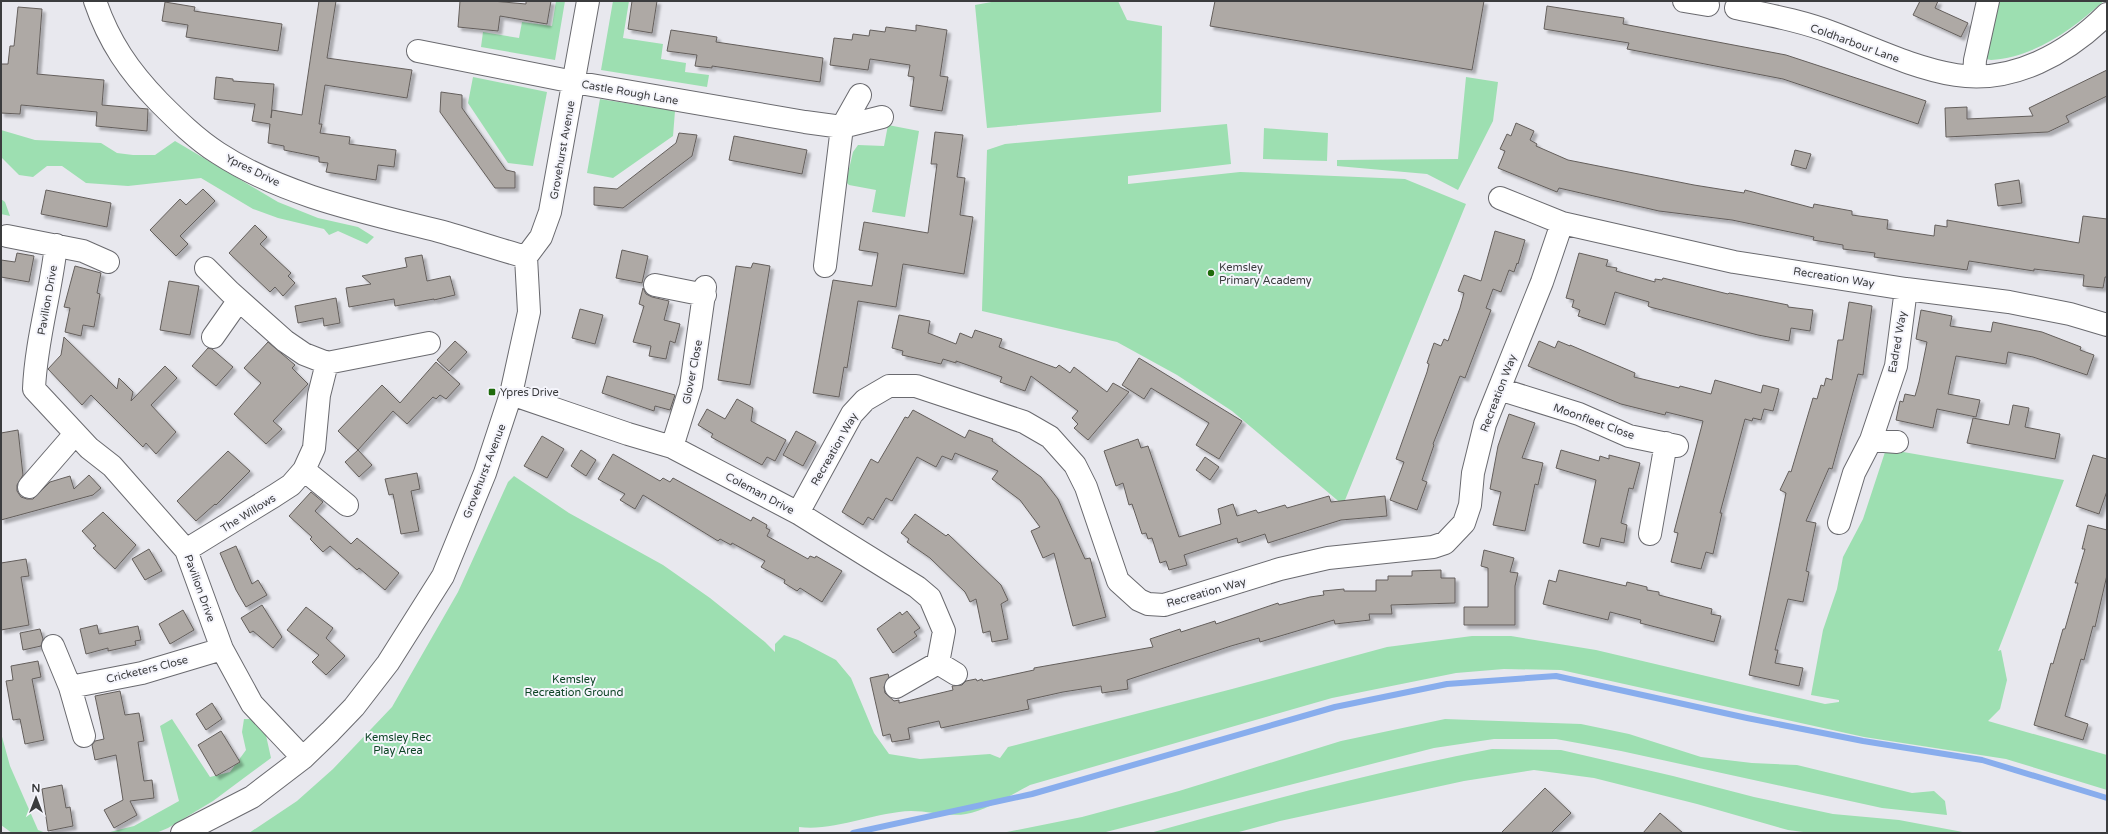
<svg xmlns="http://www.w3.org/2000/svg" width="2108" height="834" font-family="'Varela Round',sans-serif">
  <style>
    .green { fill: #9ddfb1 }
    .lines { fill: none; stroke-linecap: round; stroke-linejoin: round }
    .stream { stroke: #88aded; stroke-width: 6 }
    .building { fill: #aea9a5; stroke: #645f5c; filter: url(#shadow) }
    .minor-casing { stroke: #6a6a6f; stroke-width: 24 }
    .minor { stroke: #fff; stroke-width: 22 }
    .poi-dot { fill: #1e6a0a; stroke: #f5f5fc; stroke-width: 1.5 }
    .labels { text-anchor: middle; stroke-width: 4; stroke-linejoin: round; paint-order: stroke }
    .street-label { font-size: 11px; fill: #3b3c3e; stroke: #f5f5fc }
    .poi-label { font-size: 11px; fill: #3b3c3e; stroke: #f5f5fc; text-anchor: start }
    .park-label { font-size: 11px; fill: #0d4425; stroke: #f5f5fc }
  </style>
  <defs>
    <filter id="shadow"><feDropShadow dx="3.5" dy="3.5" stdDeviation="1" flood-color="#0004"/></filter>
  </defs>
  <rect width="100%" height="100%" fill="#e8e8ee"/>
  <path class="green" d="M556,1H565L555,60L481,47L483,32L519,38L522,22L552,26Z
    M613,1H629L623,38L663,44L661,59L686,63L685,72L709,75L707,87L601,70Z
    M997,1H1118L1127,20L1162,26L1161,112L987,128L975,5Z
    M1996,1H2104C2072,29 2036,57 1991,60L1986,59Z
    M473,77L547,92L533,166L508,163L468,103Z
    M1466,77L1498,82L1493,121L1458,190L1427,174L1337,166V160L1458,159Z
    M600,99L675,111L673,136L613,178L587,173Z
    M1227,124L1231,164L1128,176V184L1240,172L1405,179L1466,204L1343,505L1232,411L1177,375L1117,342L982,311L987,150L1005,144Z
    M888,125L919,131L905,217L872,212L876,190L849,185L846,182L853,152L858,145L884,146Z
    M1264,128L1328,133L1327,161L1263,159Z
    M1,130L35,140L101,143L117,153L133,155H155L175,141L278,202L318,218L358,227L374,237L367,244L338,231L329,235L324,229L278,218L253,209L201,178L128,186L86,183L62,166H47L33,177L19,175L1,157Z
    M1,199L5,202L10,216L1,214Z
    M1886,449L2064,480L1998,651L2001,650L2007,680L2000,709L1988,721L2107,755V790L2006,759L1864,737L1561,670L1504,669L1456,673L1332,698L1030,785C1013,794 985,811 966,814C949,817 929,811 911,811C875,812 832,832 799,827V833H249L297,801L333,769L392,707L458,592L508,482L514,476L569,513L663,565L710,598L765,642L775,652V644L784,635L798,640L836,660L851,678L874,733L889,754L920,759L990,754L1000,758L1008,747L1232,689L1387,647L1472,636H1511L1596,650L1825,704L1839,702V700L1811,695L1823,630L1837,589L1843,557L1863,519Z
    M172,719L210,777L230,772L246,750L242,732L244,719H256L265,731L271,758L213,801L168,828L156,833H106L134,826L179,801L160,726Z
    M1445,719L1581,724L1629,734L1701,757L1752,763L1797,765L1912,793L1934,791L1945,801L1947,815L1882,808L1621,751L1556,739H1494L1434,748L1102,833H1002L1082,817L1179,791L1341,741Z
    M1,733L10,766L38,830L46,833H12L1,825Z
    M1492,749L1561,750L1673,776L1754,797L1833,814L1899,820L1968,833H1811L1788,830L1697,804L1594,778L1534,770L1464,781L1280,821L1235,833H1150C1263,802 1377,771 1492,749Z"/>
  <g class="lines">
    <path class="stream" d="M853,833L1032,794L1335,707L1447,684L1556,676L1747,718L1863,741L1982,760L2107,798"/>
  </g>
  <path class="building" d="M319,1H336L327,58L412,70L407,98L325,85L319,124H322L320,133L350,137L349,144L396,150L394,167L378,165L376,180L326,172L328,163L319,162V157L284,150V146L268,143L270,124L252,121L255,104L214,99L216,77L233,79V81L274,84L271,118L272,110L302,115Z
    M460,1H492L526,4V1H551L547,24L500,16L498,31L458,27Z
    M632,1H657L652,33L628,29Z
    M1215,1H1484L1472,70L1210,26Z
    M1920,1H1938L1935,8L1968,23L1961,37L1913,15Z
    M165,2L195,7L194,11L282,24L278,51L186,37L188,25L162,21Z
    M1547,6L1624,18L1623,24L1786,55L1926,101L1918,124L1783,79L1627,49L1629,43L1544,29Z
    M18,7L42,9L37,74L104,80L102,105L148,109L147,131L96,126L97,112L21,105L20,114L1,113V64H8L10,46H14Z
    M916,25L947,30L940,76L948,77L942,111L910,106L914,77L908,76L910,65L870,59L868,70L830,65L834,38L852,40L853,34L869,36L870,30L885,32L886,27L916,31Z
    M671,30L717,37L716,42L823,58L820,82L712,66V68L695,66L697,55L667,51Z
    M2107,70V96L2066,116L2069,122L2048,132L1946,137L1945,108L1967,107V119L2033,116L2029,108Z
    M441,92L462,95V108L506,170L515,172V188H495L440,112Z
    M1516,123L1534,131L1530,140L1537,144L1536,146L1568,160L1694,185L1744,193L1745,190L1813,208L1814,204L1852,211V215L1888,220L1887,229L1934,236L1935,225L1947,227V220L2079,243L2083,216L2107,219V277H2105L2103,288L2083,286L2084,275L2034,269V271L1969,261L1967,270L1874,257L1875,253L1843,249V245L1813,240L1814,237L1732,220L1659,211L1559,188L1557,192L1498,168L1505,151L1500,149L1507,134L1511,136Z
    M935,132L963,135L957,177L965,178L960,215L973,217L964,274L903,264L896,307L858,301L847,368L844,367L839,397L813,393L833,280L872,286L878,253L859,250L864,222L928,233L937,164H931Z
    M679,133L697,135L692,156L623,208L594,205V187L617,189L676,143Z
    M734,136L807,150L802,174L729,160Z
    M1795,150L1811,154L1806,169L1791,165Z
    M2019,180L2022,203L1998,206L1995,184Z
    M203,189L215,201L180,236L188,244L176,256L150,230L180,199L186,205Z
    M46,190L111,203L107,227L41,214Z
    M255,225L267,237L260,244L291,273L288,276L295,283L283,296L275,287L270,292L229,253Z
    M1495,231L1525,240L1518,264L1517,263L1514,272L1509,270L1501,292L1493,289L1486,308L1491,310L1465,378L1460,376L1433,444L1434,445L1422,480L1427,482L1417,510L1390,500L1404,462L1396,459L1427,372L1429,364L1427,363L1434,343L1441,346L1444,339L1448,341L1460,308L1464,293L1458,291L1464,275L1481,281Z
    M622,250L648,256L642,283L616,278Z
    M17,253L34,256L29,282L1,277V260L15,262Z
    M1579,253L1608,260L1606,266L1617,268L1616,271L1655,282V279L1662,280L1663,278L1728,294L1729,293L1788,305V307L1813,310L1810,331L1791,328L1789,341L1758,335L1650,307L1648,306L1649,302L1615,292L1605,325L1578,316L1580,310L1572,307L1574,300L1566,298Z
    M422,255L427,281L450,276L455,295L434,300V299L395,306L394,299L349,307L346,288L371,284L362,276L407,267L405,258Z
    M753,263L770,266L750,385L718,380L736,266L751,268Z
    M75,266L101,273L97,293L100,294L94,327L83,325L81,336L65,332L70,308L64,307Z
    M169,281L199,286L190,335L160,330Z
    M643,288L646,294L652,297L669,301L664,320L680,324L675,343L670,341L666,359L649,356L651,346L633,342L644,306L639,304Z
    M336,298L340,323L324,326L323,318L298,323L295,306Z
    M1849,302L1872,306L1863,375L1858,374L1832,469L1829,468L1806,521L1816,523L1806,571L1809,572L1803,602L1788,599L1775,650H1778L1775,663L1803,668L1799,686L1749,675L1786,493L1780,490L1789,471L1791,472L1813,398L1817,399L1821,385L1824,386L1826,378L1832,380L1838,340H1843Z
    M580,309L603,315L595,344L572,338Z
    M1921,310L1952,316L1950,326L1991,332L1993,322L2042,332L2081,347L2080,350L2094,355L2087,375L2033,357L2008,352L2006,364L1956,356L1948,394L1980,400L1976,417L1937,409L1933,428L1896,420L1900,401L1903,402L1905,394L1915,396L1919,382L1927,342L1916,339Z
    M899,315L930,321L928,333L956,344L960,333L972,338L975,330L1002,339L999,347L1056,368L1059,365L1070,373L1074,367L1107,392L1113,383L1129,392L1088,440L1074,428L1078,424L1072,418L1078,411L1031,376L1025,391L1000,382L1002,377L956,361V363L943,359L941,364L902,355L903,351L892,348Z
    M64,337L117,389L119,378L133,392L131,401L165,366L177,378L151,405L176,432L156,454L146,443L143,447L91,395L82,405L48,369L61,355Z
    M455,341L467,352L449,371L437,360Z
    M1539,341L1555,348L1558,341L1570,346V345L1635,373L1634,377L1679,388L1680,386L1711,394L1715,380L1761,393L1763,385L1779,389L1773,411L1764,409L1761,420L1753,418L1752,421L1745,419L1720,513H1722L1713,554L1706,552L1701,569L1671,562L1678,533L1674,532L1703,421L1666,412L1665,415L1621,404L1528,366Z
    M268,342L295,365L292,368L308,384L273,421L282,429L266,444L234,414L261,383L244,368Z
    M208,348L212,349L233,367L216,386L192,366Z
    M1139,358L1242,421L1219,459L1196,445L1209,423L1151,388L1144,399L1122,385Z
    M436,362L460,384L446,399L440,395L436,399L433,397L407,424L393,411L358,450L338,431L382,385L400,403Z
    M607,376L675,395L670,410L655,406L654,411L602,393Z
    M737,399L753,408L751,421L786,440L775,461L767,457L762,465L711,437L713,434L698,425L707,409L725,419Z
    M2013,405L2029,408L2025,427L2060,434L2055,459L1967,443L1973,418L2009,425Z
    M913,410L965,438L969,430L993,439L992,441L1041,477L1058,499L1085,559L1090,558L1106,617L1073,626L1054,553L1043,558L1031,531L1040,527L1020,500L992,479L998,471L955,453L952,460L942,456L936,467L917,457L892,501L886,498L873,520L868,517L863,525L842,512L871,459L878,463L905,417L908,418Z
    M1509,414L1535,423L1522,458L1543,463L1538,485L1535,484L1525,531L1493,525L1501,492L1490,489L1498,446Z
    M18,430L23,475L17,485V491L21,497L27,499H33L50,482L70,476L74,489L89,475L101,488L93,495L1,520V433Z
    M796,431L816,442L803,466L783,455Z
    M542,436L564,449L547,478L524,466Z
    M1138,439L1141,448L1148,446L1179,537L1221,524L1218,509L1233,504L1237,516L1256,510L1258,513L1285,505L1287,508L1329,496L1331,502L1385,496L1387,516L1341,520L1268,543L1265,534L1238,543L1237,538L1184,555L1187,565L1169,570L1166,561L1160,563L1152,538L1148,539L1146,533L1142,534L1132,504L1129,505L1123,483L1116,486L1104,451Z
    M358,450L372,465L359,477L345,462Z
    M581,450L596,460L586,476L571,466Z
    M1561,450L1599,461L1600,456L1609,459V455L1640,463L1633,489L1629,488L1621,523L1627,525L1624,543L1601,538L1599,547L1583,543L1596,480L1556,468Z
    M228,451L250,471L216,505L215,504L196,521L177,501Z
    M613,454L660,481L663,478L670,482L673,478L751,521L753,517L767,525L766,528L770,530L767,536L808,559L810,556L815,558L816,556L842,571L822,602L800,588L797,591L784,583L785,580L761,567L765,561L732,543L731,545L720,539L718,541L643,495L635,509L620,500L625,494L598,479Z
    M2093,455L2107,459V491L2099,514L2076,506Z
    M1205,457L1219,467L1210,480L1196,470Z
    M417,473L420,489L411,491L419,531L401,534L393,494L389,495L385,479Z
    M311,492L323,502L315,511L351,544L357,538L399,573L385,590L359,568L357,570L330,546L323,552L310,539L312,537L289,516Z
    M103,512L136,545L115,569L93,548L96,546L82,531Z
    M915,514L946,536L948,534L1001,585L1008,600L1001,604L1008,639L992,642L990,631L983,633L976,599L970,602L965,592L930,558L907,542L909,539L901,533Z
    M2088,525L2107,530V575L2095,627L2093,626L2084,660L2081,659L2065,716L2088,724L2083,740L2034,725L2051,663L2053,664L2063,629H2065L2078,583H2075L2085,549H2082Z
    M236,546L252,584L258,580L267,595L246,607L236,590L220,553Z
    M149,549L162,571L145,580L132,559Z
    M1484,550L1514,558L1510,572L1518,573L1515,586V625H1464V607H1488V568L1481,566Z
    M26,559L29,576L21,577L29,625L1,630V563Z
    M1441,570V578H1455V603L1391,605L1392,614H1369L1370,620L1335,624L1334,620L1260,642L1259,638L1231,646L1127,680L1128,689L1102,693L1101,686L1063,692L1027,700L1029,709L941,728L939,721L908,728L910,739L892,742L890,734L883,736L870,678L888,674L889,677L884,687L885,693L894,701L899,700V703L953,690L952,686L962,685L966,681L976,679L977,681L982,679L983,681L1034,670V668L1153,647L1150,639L1180,629L1181,632L1215,621L1216,624L1278,603L1279,605L1310,597L1324,595L1323,591L1344,589V591H1376V580H1388V576H1412V571Z
    M1559,570L1626,586L1627,582L1647,587V590L1659,592V595L1712,609L1711,614L1721,616L1714,642L1640,623L1641,620L1610,612L1608,620L1543,604L1549,580L1556,582Z
    M262,605L282,637L273,648L253,631L250,633L241,618Z
    M306,607L333,628L326,638L345,656L326,675L312,662L319,655L287,630Z
    M183,610L194,630L170,644L159,624Z
    M907,611L920,628L914,632L917,636L893,653L877,629L900,612L902,615Z
    M97,625L99,634L138,626L141,640L135,641L136,645L108,651V648L86,654L80,629Z
    M40,629L43,639L41,646L23,650L20,633Z
    M38,661L41,677L32,679L44,740L25,744L20,719L13,720L6,681L13,680L11,666Z
    M120,691L125,715L139,713L144,741L138,742L144,781L152,780L154,798L130,801L137,815L114,828L104,810L123,800L116,755L95,760L92,745L95,741L104,739L95,696Z
    M212,703L222,719L206,730L196,714Z
    M221,731L240,762L216,776L198,745Z
    M62,785L66,808L70,807L73,826L48,831L42,789Z
    M1545,788L1571,813L1551,833H1501Z
    M1660,813L1683,833H1643Z"/>
  <g class="lines">
    <g class="minor-casing">
      <path id="minor" d="M95,1C109,42 129,71 159,102C177,120 196,139 218,153C284,196 364,212 439,231C468,239 497,249 526,257
        M1684,1L1708,5
        M1736,8C1769,15 1802,21 1833,33C1873,48 1913,68 1956,75C2013,84 2068,53 2107,14
        M418,51L574,82L805,122L842,127L882,117
        M1974,76L1975,60L1988,1
        M1500,198L1562,223L1734,262L1906,289L2009,302L2070,314L2107,325
        M7,236L83,251L108,262
        M56,245C51,293 36,340 34,389L89,448L112,466L186,550L222,649L252,704L303,758
        M825,266L842,127L860,95
        M206,268L230,292L285,341L304,354L327,363L429,343
        M655,285L705,295
        M213,337L239,300
        M1499,389L1579,414L1629,436L1677,446
        M511,394L628,434L672,447L798,513L917,587L930,598L944,631L938,663
        M1871,440L1897,442
        M672,447L691,386L705,287
        M304,470L347,505
        M29,487L75,434
        M798,513L852,414L865,400L889,386H916L1024,422L1050,437L1075,465L1086,487L1118,581L1139,600L1148,604L1164,605L1280,569L1328,558L1433,547L1445,543L1464,523L1470,505L1473,473L1485,424L1542,282L1562,223
        M1839,523L1854,473L1871,440L1896,366L1906,289
        M1650,534L1666,443
        M186,550L274,496L291,485L304,470L314,448L319,395L327,363
        M53,646L70,687L84,736
        M70,687L142,673L222,649
        M896,687L938,663L956,674
        M182,833L252,797L303,758L330,732L354,707L388,663L443,576L485,473L511,394L529,312L526,257L541,237L550,212L588,1"/>
    </g>
    <use href="#minor" class="minor"/>
  </g>
  <g class="poi-dot">
    <circle cx="1211" cy="273" r="4"/>
    <rect x="488" y="388" width="8" height="8" rx="2"/>
  </g>
  <g class="labels">
    <g class="street-label">
      <text transform="translate(1855 43) rotate(20)" y="4">Coldharbour Lane</text>
      <text transform="translate(630 92) rotate(10)" y="4">Castle Rough Lane</text>
      <text transform="translate(562 150) rotate(-80)" y="4">Grovehurst Avenue</text>
      <text transform="translate(253 170) rotate(26)" y="4">Ypres Drive</text>
      <text transform="translate(1834 277) rotate(9)" y="4">Recreation Way</text>
      <text transform="translate(47 300) rotate(-80)" y="4">Pavilion Drive</text>
      <text transform="translate(1897 342) rotate(-80)" y="4">Eadred Way</text>
      <text transform="translate(692 372) rotate(-79)" y="4">Glover Close</text>
      <text transform="translate(1498 393) rotate(-69)" y="4">Recreation Way</text>
      <text transform="translate(1594 421) rotate(20)" y="4">Moonfleet Close</text>
      <text transform="translate(834 449) rotate(-60)" y="4">Recreation Way</text>
      <text transform="translate(484 471) rotate(-69)" y="4">Grovehurst Avenue</text>
      <text transform="translate(760 493) rotate(28)" y="4">Coleman Drive</text>
      <text transform="translate(248 513) rotate(-32)" y="4">The Willows</text>
      <text transform="translate(200 588) rotate(70)" y="4">Pavilion Drive</text>
      <text transform="translate(1206 592) rotate(-16)" y="4">Recreation Way</text>
      <text transform="translate(147 669) rotate(-14)" y="4">Cricketers Close</text>
    </g>
    <g class="poi-label">
      <text x="1219" y="271">Kemsley<tspan x="1219" dy="13">Primary Academy</tspan></text>
      <text x="500" y="396">Ypres Drive</text>
    </g>
    <g class="park-label">
      <text x="574" y="683">Kemsley<tspan x="574" dy="13">Recreation Ground</tspan></text>
      <text x="398" y="741">Kemsley Rec<tspan x="398" dy="13">Play Area</tspan></text>
    </g>
  </g>
  <rect width="2108" height="834" fill="none" stroke="#3b3c3e" stroke-width="4"/>
  <g transform="translate(36 798)" stroke="#f5f5fc" stroke-width="3" paint-order="stroke">
  <path d="M0-3L7 15L0 10L-7 15Z" fill="#3b3c3e"/>
  <text y="-6" font-size="11" font-weight="bold" text-anchor="middle" fill="#3b3c3e">N</text>
  </g>
</svg>
